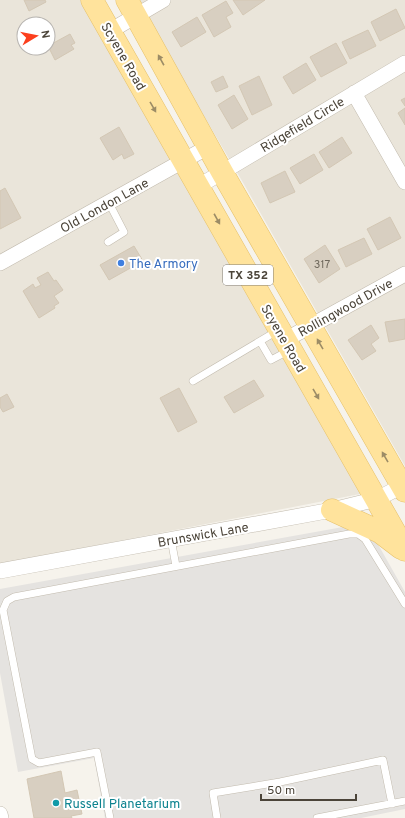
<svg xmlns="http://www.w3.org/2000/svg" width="405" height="818" font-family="Overpass,sans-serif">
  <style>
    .residential { fill: #eae5da; fill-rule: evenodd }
    .parking { fill: #e5e3e0 }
    .building { fill: #d8cfc1; stroke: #d3c7b4 }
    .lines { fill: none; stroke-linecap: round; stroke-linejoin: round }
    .lane-casing { stroke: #c2bbae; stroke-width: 8 }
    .street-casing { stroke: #c2bbae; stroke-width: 16 }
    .primary-casing { stroke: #e6c16a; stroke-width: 23 }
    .lane { stroke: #fff; stroke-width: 7 }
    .street { stroke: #fff; stroke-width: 15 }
    .primary { stroke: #ffe39c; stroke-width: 22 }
    .oneway { fill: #9c8c66 }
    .shop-dot { fill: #3f7fe0; stroke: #fff; stroke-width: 1.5 }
    .culture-dot { fill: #0f9aa8; stroke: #fff; stroke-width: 1.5 }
    .labels { text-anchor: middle; stroke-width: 4; stroke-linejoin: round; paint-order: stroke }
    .number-label { font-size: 11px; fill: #6e675b }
    .shield { fill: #fff; stroke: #817c74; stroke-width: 1 }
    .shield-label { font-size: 12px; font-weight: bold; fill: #4b4439 }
    .street-label { font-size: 13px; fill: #4b4439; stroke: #fff }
    .shop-label { font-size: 13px; fill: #366cbe; stroke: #fff; text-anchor: start }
    .culture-label { font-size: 13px; fill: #0d838f; stroke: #fff; text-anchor: start }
  </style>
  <rect width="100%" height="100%" fill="#f6f3ec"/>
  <path class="residential" d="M0,0H82L365,493L0,564ZM24,24H48V48H24Z
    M136,0H405V466L245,186Z"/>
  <path class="parking" d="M343,527L375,539L405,592V809L361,818H105L94,758L18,772L0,673V589Z"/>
  <path class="building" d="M24,0H45L46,2L29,11Z
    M233,0H265L243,15Z
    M226,1L233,13L226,17L231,27L214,37L202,15Z
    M396,9L405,28L380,41L371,22Z
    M197,17L206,32L181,47L172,32Z
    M368,30L376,46L350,59L342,42Z
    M70,34L75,43L71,45L74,49L55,60L48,46Z
    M336,43L347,63L321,77L310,57Z
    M306,63L316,80L293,94L283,77Z
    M223,76L228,87L216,92L211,82Z
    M259,76L272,105L252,115L239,86Z
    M234,95L248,119L232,129L218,105Z
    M405,98V106L401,100Z
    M405,108V125L398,113Z
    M119,127L134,154L124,159L122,154L113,160L100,138Z
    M342,137L352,153L329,168L319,152Z
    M314,154L323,170L300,184L290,168Z
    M285,171L295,192L270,203L261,183Z
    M5,188L21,218L0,229V191Z
    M390,217L401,238L378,250L367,229Z
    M364,238L372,254L346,267L338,250Z
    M325,245L340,269L319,283L304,259Z
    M134,246L143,261L109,280L100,265Z
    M48,272L54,281L56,280L63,290L54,296L59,303L54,306L55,308L39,318L23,291L33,284L35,288L41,285L37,278Z
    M405,319V339L389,342L385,322Z
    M371,325L379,338L371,344L376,351L362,360L348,340Z
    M254,380L264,396L234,413L224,397Z
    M179,388L197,422L178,432L160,398Z
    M7,394L14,407L3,412L0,407V398Z
    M61,771L65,793L77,790L82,814L71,816L72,818H34L27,779Z"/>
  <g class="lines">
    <g class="lane-casing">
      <path id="lane" d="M108,242L124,232L109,203
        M260,341L271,360L288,351
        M193,381L277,331
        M171,539L176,566
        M110,818L97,752L39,763L32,759L3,610L7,601L14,597L349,534H358L365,539L405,604
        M217,818L213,793L280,782L383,760L392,804
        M317,818L405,801"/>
    </g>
    <g class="street-casing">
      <path id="street" d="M110,31L163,0
        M354,93L405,182
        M199,186L405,63
        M0,263L208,147
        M285,340L405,274
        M0,571L332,510L377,499L402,486
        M0,814L1,818"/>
    </g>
    <g class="primary-casing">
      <path id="primary" d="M92,0L405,550
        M127,0L222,172L405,491
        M332,510L380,532L401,548"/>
    </g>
    <use href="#lane" class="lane"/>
    <use href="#street" class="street"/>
    <use href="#primary" class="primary"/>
  </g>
  <defs><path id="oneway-solid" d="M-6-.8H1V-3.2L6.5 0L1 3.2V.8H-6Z"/></defs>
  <g class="oneway">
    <use href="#oneway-solid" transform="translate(161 60) rotate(-119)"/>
    <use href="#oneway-solid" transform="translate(153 107) rotate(60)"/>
    <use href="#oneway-solid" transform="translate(217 219) rotate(61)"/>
    <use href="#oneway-solid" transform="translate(320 344) rotate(-120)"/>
    <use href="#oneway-solid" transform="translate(316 394) rotate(60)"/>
    <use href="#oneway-solid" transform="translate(385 457) rotate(-120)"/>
  </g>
  <circle class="shop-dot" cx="121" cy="263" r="4"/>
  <circle class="culture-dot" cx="56" cy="803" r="4"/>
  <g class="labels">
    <g class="number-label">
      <text x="322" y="268">317</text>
    </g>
    <rect class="shield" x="223" y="265" width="50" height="20" rx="3"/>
    <g class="shield-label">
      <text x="248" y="279">TX 352</text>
    </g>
    <g class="street-label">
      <text transform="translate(124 56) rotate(60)" y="5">Scyene Road</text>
      <text transform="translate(302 124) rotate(-31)" y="5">Ridgefield Circle</text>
      <text transform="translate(104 205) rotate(-29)" y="5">Old London Lane</text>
      <text transform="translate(345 307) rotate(-29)" y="5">Rollingwood Drive</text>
      <text transform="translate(284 338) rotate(60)" y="5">Scyene Road</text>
      <text transform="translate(203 534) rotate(-10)" y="5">Brunswick Lane</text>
    </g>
    <g class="shop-label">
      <text x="129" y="268">The Armory</text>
    </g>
    <g class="culture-label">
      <text x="64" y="808">Russell Planetarium</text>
    </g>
  </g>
  <g transform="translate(36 36) rotate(80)"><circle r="19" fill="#ffffff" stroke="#b7b4b0"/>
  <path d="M0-3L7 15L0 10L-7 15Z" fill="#fc3f1d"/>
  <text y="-6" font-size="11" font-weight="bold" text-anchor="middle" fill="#4b4439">N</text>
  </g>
  <path d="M261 794v6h95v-6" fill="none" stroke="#4b4439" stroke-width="2"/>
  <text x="267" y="794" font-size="12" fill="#4b4439" stroke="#ffffff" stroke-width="3" paint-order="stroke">50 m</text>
</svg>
